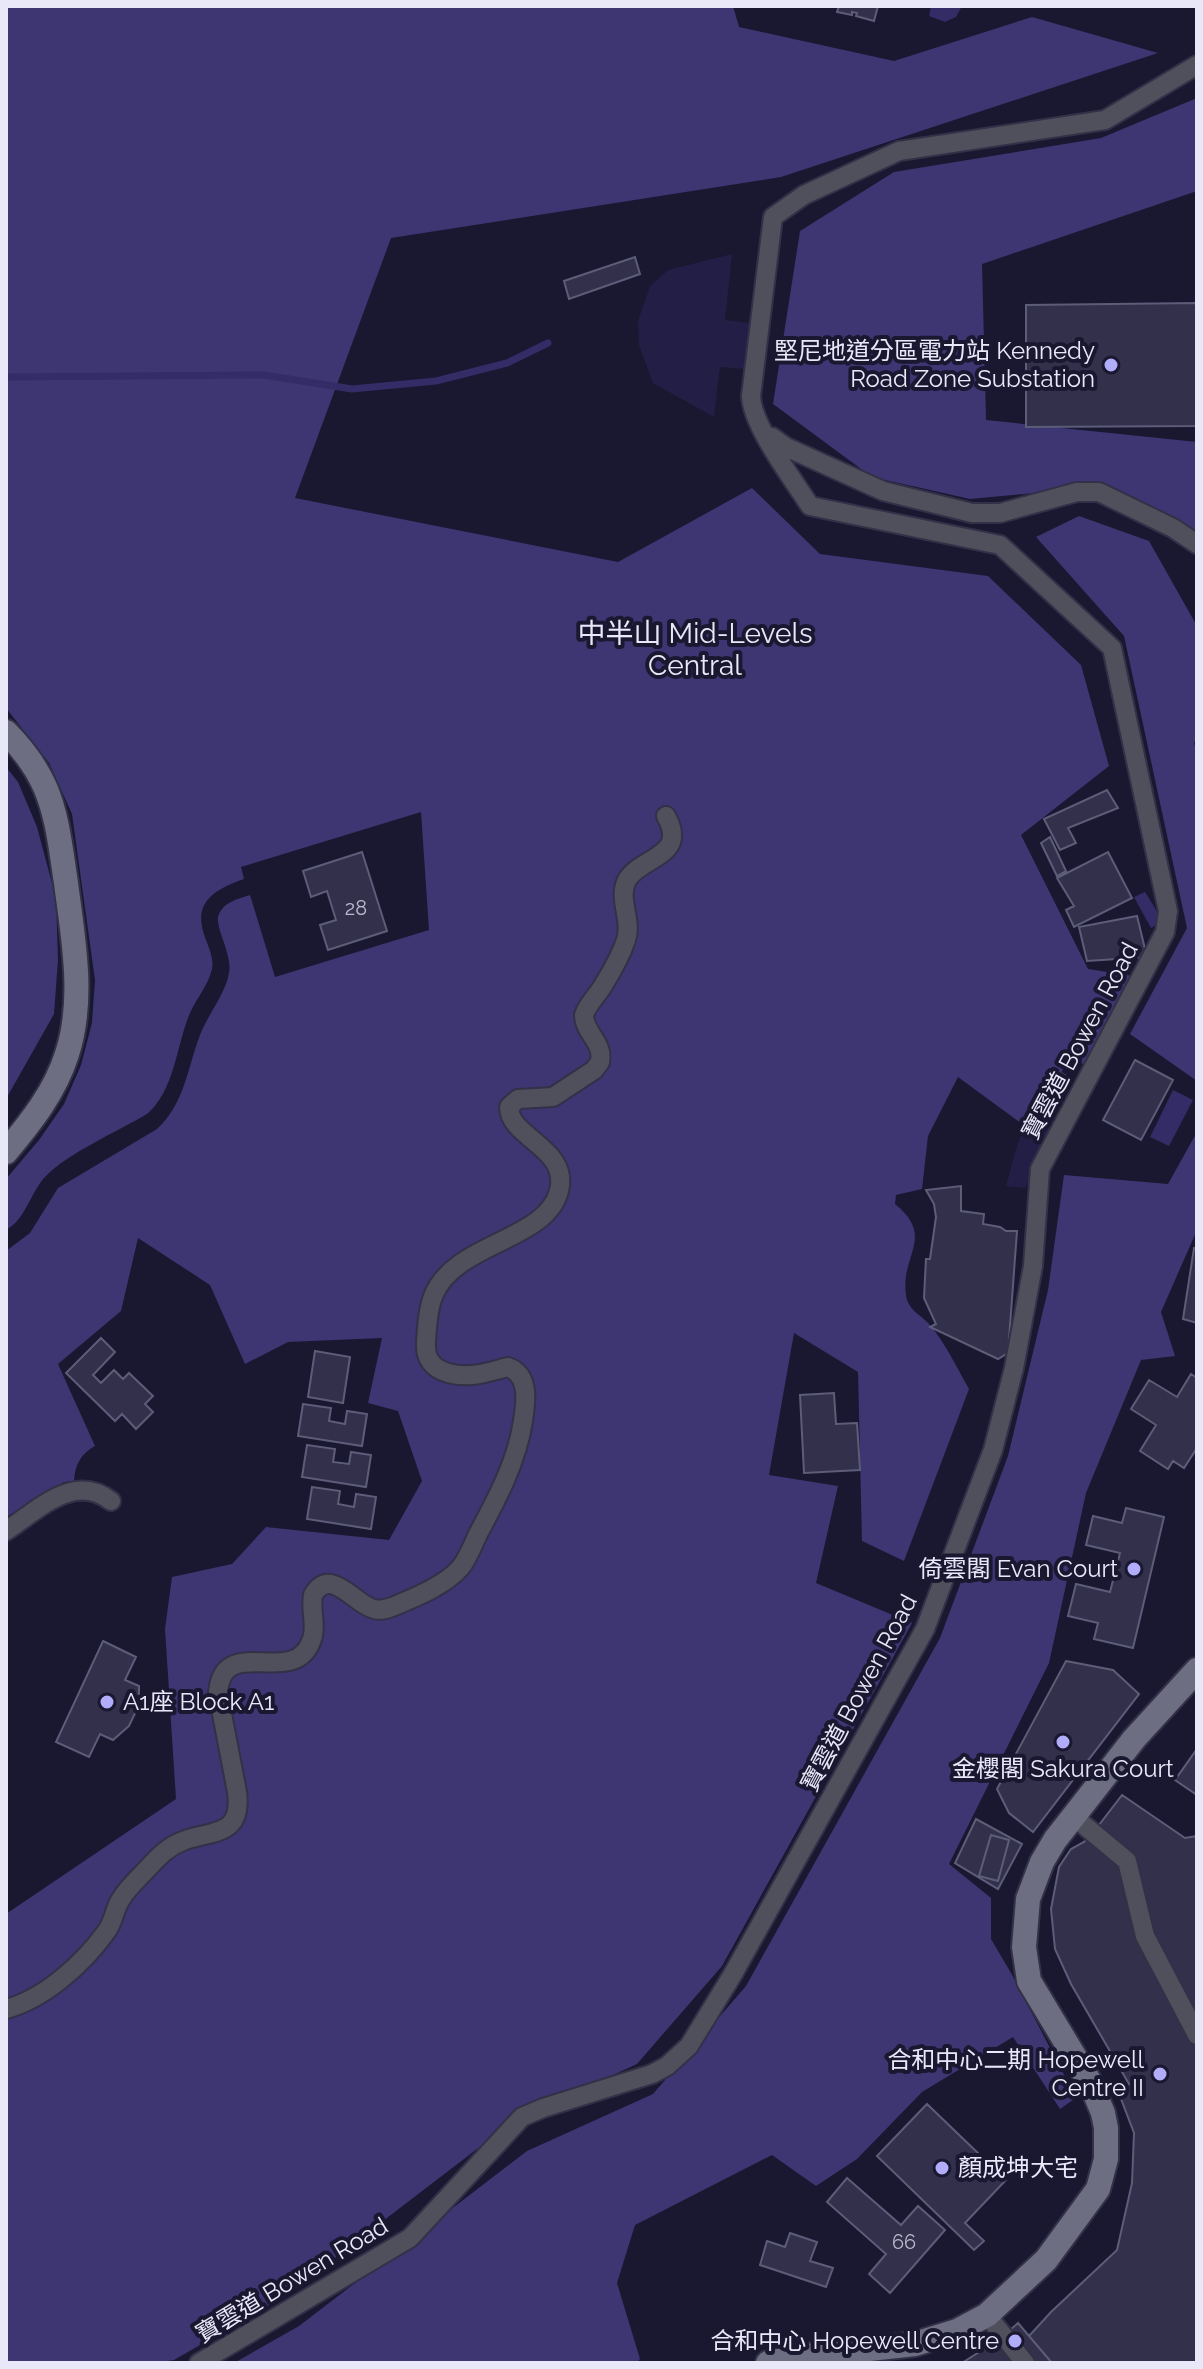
<svg xmlns="http://www.w3.org/2000/svg" width="1203" height="2369" font-family="Raleway,'Noto Sans TC',sans-serif">
  <style>
    .green { fill: #231e46 }
    .forest { fill: #3d3673 }
    .water { fill: #342c67 }
    .lines { fill: none; stroke-linecap: round; stroke-linejoin: round }
    .stream { stroke: #342c67; stroke-width: 7 }
    .building { fill: #32304b; stroke: #5d5d7a; stroke-width: 2 }
    .street-casing { stroke: #333048; stroke-width: 22 }
    .secondary-casing { stroke: #333048; stroke-width: 28 }
    .street { stroke: #50505d; stroke-width: 18 }
    .secondary { stroke: #6e6e82; stroke-width: 24 }
    .poi-dot { fill: #b1adfa; stroke: #1a1730; stroke-width: 3 }
    .labels { text-anchor: middle; stroke-width: 8; stroke-linejoin: round; paint-order: stroke }
    .number-label { font-size: 20px; fill: #babace }
    .poi-label { font-size: 24px; fill: #e8e8f9; stroke: #1a1730; text-anchor: end }
    .street-label { font-size: 24px; fill: #e8e8f9; stroke: #1a1730 }
    .quarter-label { font-size: 28px; fill: #e8e8f9; stroke: #1a1730 }
  </style>
  <rect width="100%" height="100%" fill="#1a1730"/>
  <path class="green" d="M732,254L725,320L751,323L746,369L720,367L714,417L653,383L639,345L638,321L650,286L668,270Z
    M1033,1106L1059,1119L1025,1188L1006,1186L1017,1146Z"/>
  <path class="forest" d="M6,6H733L739,27L894,61L1032,17L1158,53L781,177L391,238L295,498L618,562L752,488L820,554L988,576L1081,665L1109,766L1021,835L1088,969L1133,976L1085,1065L1071,1058L1025,1126L958,1077L928,1136L922,1189L896,1195L895,1204C936,1237 900,1255 906,1295C908,1310 920,1314 929,1324C945,1342 957,1368 969,1389L904,1561L862,1541L858,1372L794,1333L769,1475L838,1486L816,1583L912,1623L722,1966L637,2064L515,2120L285,2296L174,2360L155,2363H6V1914L176,1799L165,1629L172,1577L232,1564L266,1527L389,1540L422,1481L398,1411L368,1403L382,1338L288,1342L245,1364L210,1285L138,1238L121,1311L58,1364L95,1446C81,1454 75,1464 74,1481L64,1482L6,1517V1251L30,1233L58,1188L157,1129C185,1103 187,1069 200,1035C208,1014 225,995 229,973C233,954 213,925 219,914C224,902 238,899 250,895L275,977L429,930L421,812L241,867L244,879C213,890 191,903 206,940C209,948 214,959 212,969C209,984 196,999 190,1013C176,1046 175,1090 147,1114C120,1130 65,1155 46,1176C30,1192 27,1218 6,1230V1179L39,1140L64,1104L81,1065L92,1023L95,980L72,814L49,763L6,708Z
    M1197,98V191L982,264L986,420L1197,442V549L1173,525L1110,486L970,499L872,477L773,404L800,231L894,172L1101,138Z
    M1079,516L1149,541L1197,626V738L1194,743L1197,753V1081L1130,1034L1187,928L1124,636L1036,537Z
    M6,767L18,782L37,827L56,898L58,960L54,1014L6,1099Z
    M1197,1132V1230L1161,1312L1175,1356L1141,1360L1086,1493L1049,1663L949,1864L991,1898V1939L1011,1973L1076,2098L1060,2109L1013,2037L922,2092L857,2159L816,2186L772,2155L635,2225L617,2283L640,2359L637,2363H234L299,2326L527,2151L653,2094L746,1986L940,1638L1008,1456L1048,1290L1064,1175L1168,1184Z"/>
  <path class="water" d="M931,6H962L956,17L945,22L929,16Z
    M1145,892L1163,921L1151,928L1134,897Z
    M1173,1090L1193,1100L1169,1146L1150,1137Z"/>
  <g class="lines">
    <path class="stream" d="M6,377L264,375L352,389L436,381L507,363L548,343"/>
  </g>
  <path class="building" d="M839,6H878L874,21L856,16L857,13L852,12V15L837,12Z
    M635,257L640,274L569,299L564,281Z
    M1197,303V426L1026,427V305Z
    M1107,790L1118,808L1068,828L1076,843L1060,850L1044,819Z
    M1050,837L1066,871L1057,876L1041,843Z
    M362,852L387,931L328,950L320,925L336,920L327,891L311,897L303,871Z
    M1108,852L1132,898L1074,927L1066,910L1074,906L1057,878Z
    M1137,916L1147,957L1087,961L1079,927Z
    M1135,1060L1173,1080L1141,1140L1103,1120Z
    M1053,1069L1070,1078L1052,1114L1034,1105Z
    M961,1186V1211L984,1214L983,1224L1000,1227L1006,1231H1017L1008,1353L998,1359L930,1327L936,1324L924,1298L926,1259H930L936,1217L934,1204L926,1190Z
    M1194,1248L1197,1249V1323L1183,1319Z
    M101,1338L115,1352L93,1375L101,1383L114,1370L123,1379L129,1373L153,1396L145,1404L153,1412L136,1429L122,1414L115,1421L66,1373Z
    M315,1351L350,1357L343,1403L308,1397Z
    M1191,1374L1197,1378V1448L1184,1468L1173,1461L1168,1469L1140,1451L1156,1425L1131,1409L1149,1380L1177,1397Z
    M834,1393L836,1424L857,1423L860,1470L804,1473L800,1395Z
    M303,1404L331,1408L329,1421L345,1424L347,1411L367,1414L362,1446L298,1436Z
    M307,1445L335,1449L333,1462L349,1464L351,1452L371,1455L366,1487L302,1477Z
    M312,1487L340,1491L338,1504L354,1507L356,1494L376,1497L371,1529L307,1519Z
    M1126,1508L1164,1517L1133,1648L1094,1639L1098,1623L1068,1616L1076,1584L1110,1592L1120,1553L1086,1545L1093,1516L1122,1523Z
    M103,1641L136,1657L125,1680L139,1686V1697L138,1707L129,1726L113,1740L100,1734L89,1757L56,1742Z
    M1066,1661L1113,1670L1139,1694L1033,1832L1009,1813L997,1789Z
    M1197,1749V1795L1175,1780Z
    M1197,1749V1795L1175,1780Z
    M1122,1795L1185,1838L1197,1836V2363H1052L1029,2336L1051,2312L1117,2250L1132,2183L1134,2133L1118,2091L1129,2084L1071,1984L1055,1949L1051,1909L1059,1867L1071,1849L1084,1842L1092,1834Z
    M976,1819L1022,1844L998,1889L955,1863Z
    M991,1835L1009,1840L998,1881L979,1876Z
    M927,2104L1006,2180L965,2223L984,2241L974,2250L877,2156Z
    M847,2178L901,2225L918,2206L945,2230L890,2293L869,2274L886,2254L827,2202Z
    M790,2233L817,2242L810,2261L833,2268L826,2287L760,2265L767,2241L785,2247Z
    M1018,2323L1052,2363H962L1001,2338Z
    M1018,2323L1052,2363H962L1001,2338Z"/>
  <g class="lines">
    <g class="street-casing">
      <path id="street" d="M772,437L786,447L883,491L972,513H1000L1077,492H1099L1173,528L1197,544
        M6,1531C38,1510 74,1472 111,1501
        M1073,1816L1127,1861L1145,1936L1197,2035
        M6,2009C44,1999 83,1964 106,1932C114,1922 114,1909 121,1899C128,1887 140,1877 149,1867C159,1856 169,1846 183,1841C212,1830 243,1837 237,1792L218,1693C223,1631 295,1691 312,1639C317,1625 310,1610 313,1595C331,1565 355,1605 374,1609C381,1611 386,1609 392,1607C414,1598 446,1585 461,1567C468,1558 473,1545 478,1534C497,1499 517,1461 523,1421C526,1402 530,1375 508,1367C488,1372 470,1379 448,1373C432,1368 425,1359 426,1342C427,1326 428,1308 434,1294C457,1242 546,1241 559,1191C570,1148 509,1138 509,1107L518,1099L553,1097L594,1070L600,1062C604,1042 584,1033 584,1015C588,1003 598,995 604,984C612,971 621,955 626,940C633,920 617,899 627,880C641,856 689,857 666,816
        M987,2315L1025,2363
        M199,2363L410,2238L522,2117L543,2108L652,2074L667,2066L689,2046L733,1974L925,1629L993,1450L1014,1368L1033,1266L1040,1169L1165,932L1168,911L1112,648L1000,545L810,506C793,479 752,426 751,396L773,217L804,195L899,151L1105,120L1197,65"/>
    </g>
    <g class="secondary-casing">
      <path id="secondary" d="M6,732C22,748 36,767 45,787C58,817 61,851 66,883C73,938 85,999 67,1054C55,1092 31,1122 6,1152
        M768,2363L797,2357L915,2344L957,2331L987,2315L1046,2260L1098,2189L1106,2159V2128L1103,2113L1091,2084L1029,1981L1024,1947L1028,1899L1042,1862L1055,1840L1134,1739L1197,1670"/>
    </g>
    <use href="#street" class="street"/>
    <use href="#secondary" class="secondary"/>
  </g>
  <g class="poi-dot">
    <circle cx="1111" cy="365" r="8"/>
    <circle cx="1134" cy="1569" r="8"/>
    <circle cx="107" cy="1702" r="8"/>
    <circle cx="1063" cy="1742" r="8"/>
    <circle cx="1160" cy="2074" r="8"/>
    <circle cx="942" cy="2168" r="8"/>
    <circle cx="1015" cy="2341" r="8"/>
  </g>
  <g class="labels">
    <g class="number-label">
      <text x="356" y="915">28</text>
      <text x="904" y="2249">66</text>
    </g>
    <g class="poi-label">
      <text x="1095" y="359">堅尼地道分區電力站 Kennedy<tspan x="1095" dy="28">Road Zone Substation</tspan></text>
      <text x="1118" y="1577">倚雲閣 Evan Court</text>
      <text x="123" y="1710" text-anchor="start">A1座 Block A1</text>
      <text x="1063" y="1777" text-anchor="middle">金櫻閣 Sakura Court</text>
      <text x="1144" y="2068">合和中心二期 Hopewell<tspan x="1144" dy="28">Centre II</tspan></text>
      <text x="958" y="2176" text-anchor="start">顏成坤大宅</text>
      <text x="999" y="2349">合和中心 Hopewell Centre</text>
    </g>
    <g class="street-label">
      <text transform="translate(1080 1041) rotate(-62)" y="8">寶雲道 Bowen Road</text>
      <text transform="translate(859 1693) rotate(-62)" y="8">寶雲道 Bowen Road</text>
      <text transform="translate(292 2280) rotate(-31)" y="8">寶雲道 Bowen Road</text>
    </g>
    <g class="quarter-label">
      <text x="695" y="643">中半山 Mid-Levels<tspan x="695" dy="32">Central</tspan></text>
    </g>
  </g>
  <rect width="1203" height="2369" fill="none" stroke="#e8e8f9" stroke-width="16"/>
</svg>
